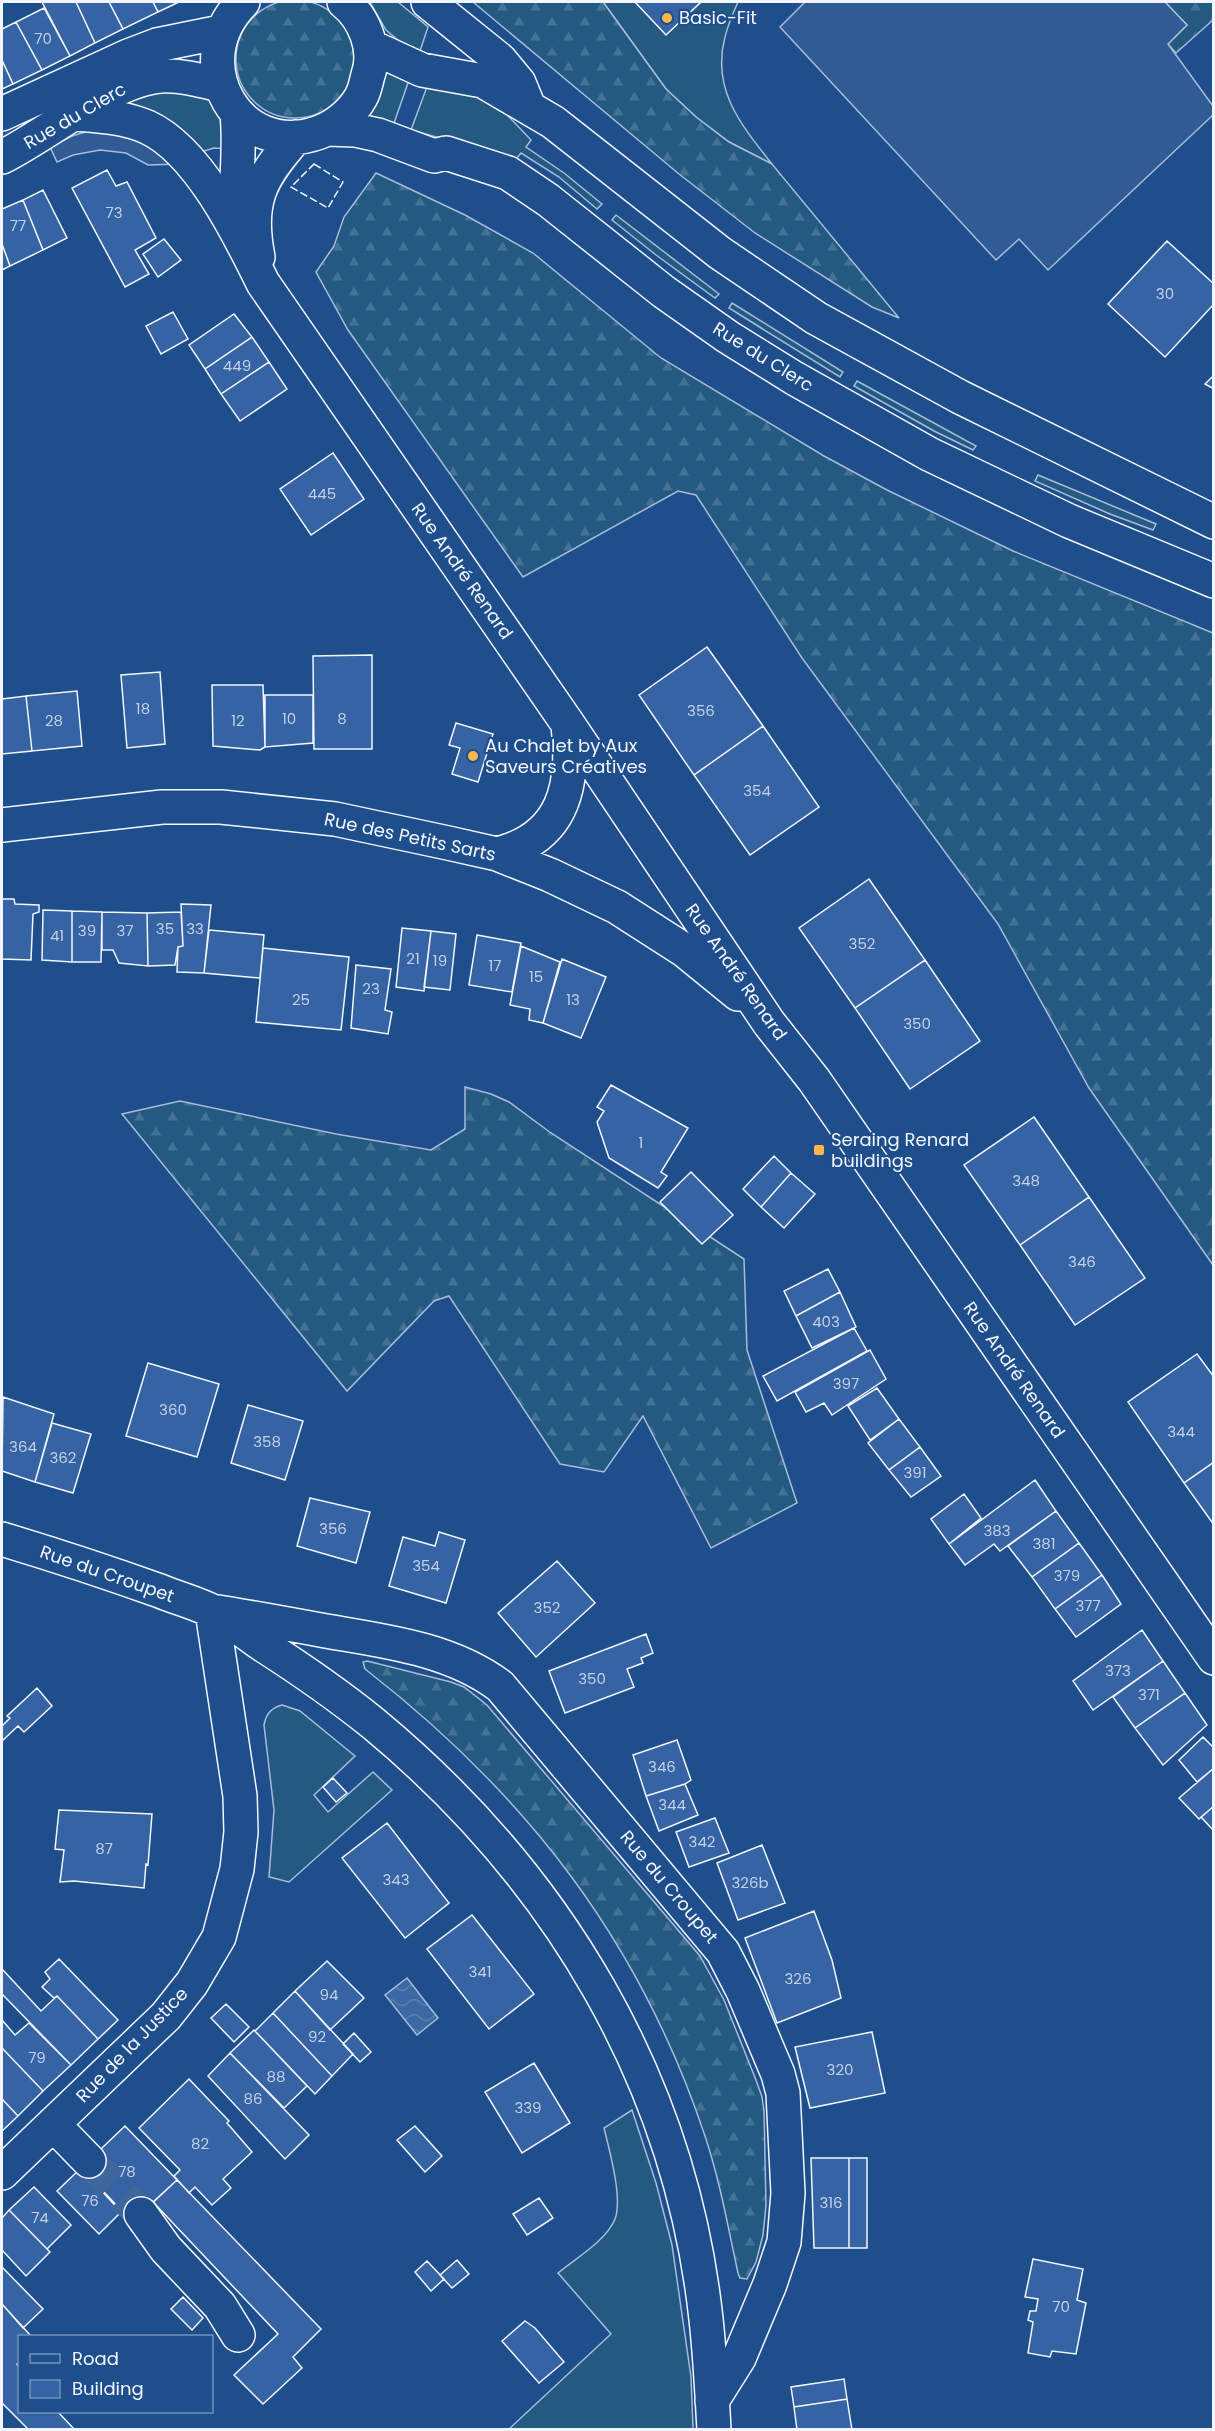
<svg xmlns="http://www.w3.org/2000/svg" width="1215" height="2431" font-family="Poppins,sans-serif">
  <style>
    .grass { fill: #245a82; stroke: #a8bbd7; stroke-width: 1.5 }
    .forest { fill: url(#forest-firs); stroke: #a8bbd7; stroke-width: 1.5 }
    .parking { fill: #305b95; stroke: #a8bbd7; stroke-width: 1.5 }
    .water { fill: url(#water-waves); stroke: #a8bbd7; stroke-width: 1.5 }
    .building { fill: #3563a3; stroke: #f2f6ff; stroke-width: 1.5 }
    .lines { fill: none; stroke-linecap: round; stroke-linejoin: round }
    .minor-tunnel { stroke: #3f679d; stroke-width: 33; stroke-dasharray: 33 16; stroke-linecap: butt }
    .minor-casing { stroke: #f2f6ff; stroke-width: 36 }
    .minor { stroke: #1f4e8c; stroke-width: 33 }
    .fence { stroke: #f2f6ff; stroke-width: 1.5; stroke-dasharray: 8 3; stroke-linecap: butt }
    .poi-dot { fill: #ffb74d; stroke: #1f4e8c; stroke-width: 2 }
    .labels { text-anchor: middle; stroke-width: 4.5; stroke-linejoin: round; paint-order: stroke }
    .number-label { font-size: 15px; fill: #c3d1e8 }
    .poi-label { font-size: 18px; fill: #f2f6ff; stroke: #1f4e8c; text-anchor: start }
    .street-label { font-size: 18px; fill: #f2f6ff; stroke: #1f4e8c }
  </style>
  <defs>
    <pattern id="forest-firs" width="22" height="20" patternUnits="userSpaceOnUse" patternTransform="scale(1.5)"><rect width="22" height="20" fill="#245a82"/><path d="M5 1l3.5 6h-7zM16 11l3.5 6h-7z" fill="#447295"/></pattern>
    <pattern id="water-waves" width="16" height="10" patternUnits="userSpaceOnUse" patternTransform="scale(1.5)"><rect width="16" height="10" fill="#3b69a3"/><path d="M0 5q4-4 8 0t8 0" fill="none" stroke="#587fb1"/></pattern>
  </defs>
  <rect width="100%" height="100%" fill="#1f4e8c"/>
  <path class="grass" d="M370,2H398L428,27L418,57L386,30Z
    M603,2H635L666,34L701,2H738C733,13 728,25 725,37C711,90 742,126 772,164L729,142L696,117L666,89Z
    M386,65L409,80L393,126L365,117L383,83Z
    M428,84L459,88L495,102L531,140L526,147L564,173L602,204L597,209L559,177L521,153L516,159L411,130Z
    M153,88L207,95L219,108L230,149L214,148L201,152L123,105Z
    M616,215L719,294L715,298L656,255L612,220Z
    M732,303L843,372L840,377L729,308Z
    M857,381L976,446L973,450L934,431L854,386Z
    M1038,475L1156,524L1153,530L1110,514L1035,481Z
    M282,1705L300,1711L355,1756L314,1795L328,1812L373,1772L392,1790L289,1882L269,1877L274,1810L264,1725C266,1714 271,1708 282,1705Z
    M632,2110L656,2183L672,2245L691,2377L693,2429H509L611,2334L558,2273C576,2258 606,2241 615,2219C623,2198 609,2149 604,2128Z"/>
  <path class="forest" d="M236 59a59 59 0 1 1 118 0a59 59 0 1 1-118 0Z
    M473,2H603L666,89L696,117L729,142L772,164L899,318L872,307L755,233L679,174Z
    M1165,2H1213V20L1176,53L1168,44L1187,25Z
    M376,173L465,215L533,253L661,358L824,456L887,490L1013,551L1213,633V1265L1089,1088L998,924L802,658L696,495L678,491L523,577L348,330L316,272L334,246L344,217Z
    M465,1087L491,1094L509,1102L551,1133L744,1259L747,1350L797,1503L711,1548L643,1416L604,1472L560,1464L449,1296L434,1301L347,1391L122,1114L180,1101L336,1134L431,1150L465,1129Z
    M367,1661L451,1682L464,1687L487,1705L700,1956L724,2000L756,2080L762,2097L764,2111L766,2205L763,2235L756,2262L747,2279L740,2278L738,2273C728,2227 720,2181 705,2136C640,1941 526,1794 365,1669L363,1662Z"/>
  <path class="parking" d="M805,2H1165L1187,25L1168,44L1213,106V115L1048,270L1019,239L996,260L780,27Z
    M89,131L126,132L178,164L148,165L126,153L100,150L73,155L57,162L50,147L72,136Z"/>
  <path class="water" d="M407,1978L438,2018L417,2035L385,1995Z"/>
  <path class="building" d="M42,2H76L95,43L70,56Z
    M76,2H109L123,29L95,43Z
    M109,2H153L158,12L123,29Z
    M153,2H179L158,12Z
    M635,2H701L666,35Z
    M44,8L70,56L42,70L16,22Z
    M16,22L42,70L13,84L2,60V29Z
    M2,60L13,84L2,89Z
    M107,170L116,186L127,182L156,238L135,250L149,274L125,287L72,188Z
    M43,190L67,238L43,250L23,200Z
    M23,200L43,250L10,266L2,244V209Z
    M164,239L181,260L158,277L143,254Z
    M1167,241L1214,284V304L1165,357L1108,304Z
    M2,244L10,266L2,270Z
    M173,312L188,339L161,354L146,326Z
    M234,314L252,337L205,369L189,345Z
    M252,337L269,362L221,394L205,369Z
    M269,362L287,389L240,421L221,394Z
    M1214,375V389L1205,384Z
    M333,453L364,499L311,535L280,489Z
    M707,647L763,726L694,775L639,695Z
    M372,655V749H314L313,656Z
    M160,672L165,744L127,748L121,675Z
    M212,685H263L265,747L260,750L213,746Z
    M77,691L82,746L32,751L26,696Z
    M265,695H313V743L265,747Z
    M26,696L32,751L2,754V699Z
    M456,723L493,734L478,782L452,774L460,748L449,745Z
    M763,726L819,807L750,855L694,775Z
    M869,879L925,960L855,1008L799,928Z
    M2,899H14L15,904L39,905V912L33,914L31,960L2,959Z
    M181,904L211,905L204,973L177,972L178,947L183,946Z
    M43,910L72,911V962L42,960Z
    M72,911L102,912L101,962H72Z
    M102,912L147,913L148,966L119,963L113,950H102Z
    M181,912L183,946L178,947L175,965L148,966L147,913Z
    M402,928L431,931L424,991L396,987Z
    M209,930L264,935L260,978L204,973Z
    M431,931L456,934L450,990L424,987Z
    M477,935L521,943L512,992L469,985Z
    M521,946L560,962L543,1023L529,1020L530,1009L510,1005Z
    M263,948L349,957L341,1030L256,1022Z
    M562,959L606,977L581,1038L543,1023Z
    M925,960L980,1041L910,1089L855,1008Z
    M356,965L391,969L385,1010L392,1012L388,1034L351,1028Z
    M611,1085L688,1128L661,1172L667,1176L658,1188L609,1158L597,1122L604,1111L597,1107Z
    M1034,1117L1089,1197L1020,1245L964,1165Z
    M774,1156L791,1173L761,1207L743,1189Z
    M691,1172L733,1215L702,1244L660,1202Z
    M791,1173L815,1194L784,1228L761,1207Z
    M1089,1197L1145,1278L1075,1325L1020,1245Z
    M828,1269L840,1292L796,1316L784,1291Z
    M840,1292L856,1327L812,1348L796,1316Z
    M854,1328L867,1351L777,1401L763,1376Z
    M870,1350L886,1379L832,1415L824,1403L806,1412L795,1392Z
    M1197,1354L1214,1377V1462L1184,1483L1128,1402Z
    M148,1363L219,1384L197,1457L126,1436Z
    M877,1388L899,1419L870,1440L848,1406Z
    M3,1397L54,1414L35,1482L2,1471Z
    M248,1405L303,1421L285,1480L231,1463Z
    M899,1419L920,1447L889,1470L868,1443Z
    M52,1423L91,1434L73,1493L35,1482Z
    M920,1447L941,1476L911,1497L889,1470Z
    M1214,1462V1525L1184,1483Z
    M1035,1480L1056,1511L1000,1551L994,1544L965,1565L949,1544Z
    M964,1494L981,1518L949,1544L931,1519Z
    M310,1498L370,1512L356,1563L297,1546Z
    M1056,1511L1079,1543L1032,1577L1008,1546Z
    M439,1532L465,1540L446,1603L389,1586L403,1537L435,1546Z
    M1079,1543L1102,1575L1055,1609L1032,1577Z
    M557,1561L595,1603L536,1657L498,1613Z
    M1102,1575L1121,1604L1076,1637L1055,1609Z
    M1142,1630L1163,1661L1093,1710L1073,1681Z
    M646,1634L653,1653L641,1658L643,1663L627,1669L634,1687L565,1713L549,1671Z
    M1163,1661L1185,1693L1135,1728L1113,1697Z
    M37,1688L52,1706L24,1732L18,1726L2,1741V1726L10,1718L7,1716Z
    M1185,1693L1207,1725L1163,1765L1135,1728Z
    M1203,1737L1214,1748V1768L1197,1782L1179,1760Z
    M677,1740L691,1780L685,1784L646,1796L633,1755Z
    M1214,1768V1806L1199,1819L1179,1798Z
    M333,1778L347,1793L336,1802L323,1787Z
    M685,1784L698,1815L659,1831L646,1796Z
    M1214,1806V1831L1201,1817Z
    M59,1810L152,1814L148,1865L146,1864L144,1888L74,1881L60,1882L64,1850L55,1849Z
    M715,1818L729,1853L689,1867L676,1832Z
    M387,1823L449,1903L405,1938L342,1858Z
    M762,1845L785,1903L738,1920L717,1863Z
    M814,1911L832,1960L841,1998L777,2023L745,1938Z
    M472,1915L534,1994L489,2029L427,1949Z
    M59,1959L118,2020L98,2039L57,1996L54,1998L42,1987L50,1979L45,1972Z
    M327,1961L364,1998L330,2030L295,1991Z
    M2,1969L41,2011L57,1996L98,2039L71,2065L2,1994Z
    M295,1991L353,2054L332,2076L273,2013Z
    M226,2004L249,2027L234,2042L211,2018Z
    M273,2013L332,2076L315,2094L255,2031Z
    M2,2020L15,2035L29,2023L71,2065L43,2091L2,2048Z
    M254,2030L307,2086L284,2108L230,2053Z
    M872,2032L885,2093L810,2108L795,2047Z
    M354,2033L371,2052L360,2062L343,2044Z
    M2,2048L43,2091L18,2116L2,2099Z
    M230,2053L309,2135L285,2159L208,2076Z
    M534,2063L570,2123L522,2153L485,2092Z
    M189,2079L229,2121L227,2123L252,2152L223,2179L231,2188L212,2205L195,2187L189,2193L174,2176L180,2170L139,2128Z
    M2,2099L18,2116L2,2131Z
    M125,2126L177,2180L131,2223L81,2168Z
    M415,2126L442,2156L425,2172L397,2140Z
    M811,2158H849V2248H814Z
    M849,2158H867V2248H849Z
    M81,2168L122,2211L99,2234L57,2191Z
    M177,2180L321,2329L293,2357L302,2368L263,2404L234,2375L278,2334L153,2202Z
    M34,2187L71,2225L47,2249L9,2210Z
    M539,2198L553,2218L527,2235L513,2214Z
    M9,2210L50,2252L26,2276L2,2250V2218Z
    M1033,2259L1083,2269L1077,2300L1086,2303L1076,2354L1052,2351L1050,2357L1028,2353L1033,2322L1028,2320L1030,2311H1036L1038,2299L1025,2297Z
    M457,2260L469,2274L452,2288L440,2275Z
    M427,2261L444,2279L431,2291L415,2272Z
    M2,2267L43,2309L23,2328L2,2304Z
    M183,2297L203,2318L192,2330L171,2309Z
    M2,2304L31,2336H20V2361L17,2364L20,2369V2412H58L75,2430H29L2,2403Z
    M525,2321L535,2328L564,2362L539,2383L502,2341Z
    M844,2379L847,2399L794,2407L791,2387Z
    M847,2399L852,2430H797L794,2407Z"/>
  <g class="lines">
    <path class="minor-tunnel" d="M89,2161L141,2214"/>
    <g class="minor-casing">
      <path id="minor" d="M243,2C182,63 240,162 320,132C336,126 353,112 361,97C365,90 366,82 368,75C377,49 364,18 344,2
        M428,2L500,60L519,83L528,105
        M372,47L422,70L483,81L553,122L720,253L816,318L960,397L1214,522
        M2,114L128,56L157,45L221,32
        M75,114C100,116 124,117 147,127C198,150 239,234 263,283L568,724L769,1023L814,1080L1214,1658
        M328,129L355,130L378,135L434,156L446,153L508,173L548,200L664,292L728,337L794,378L929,454L1069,521L1214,581
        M2,157C47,135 113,79 161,76C182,75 200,80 220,85
        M235,228C235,189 241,151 237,113
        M258,257C247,201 260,178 296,137
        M2,825L162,807H221L335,819L448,843L497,854L550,875L617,907L684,950L738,994
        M497,854C564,838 575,785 568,725
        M2,1539C55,1555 107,1572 160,1591C177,1598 196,1603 212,1611C230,1620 247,1634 263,1645C302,1670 338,1695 374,1724C557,1876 680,2079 706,2319C710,2355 712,2393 714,2430
        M53,2124L89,2161
        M2,2173L166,2016L192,1983L219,1937L237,1869L241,1832L240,1796L212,1611C250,1617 288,1624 326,1631C385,1641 451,1649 500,1686L723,1952L743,1991L778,2074L783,2093L788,2193L784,2242L770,2284L739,2358L712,2401
        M141,2214L166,2249L220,2306L238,2335"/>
    </g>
    <use href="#minor" class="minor"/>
    <path class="fence" d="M314,164L343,182L328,208L291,187Z"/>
  </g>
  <g class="poi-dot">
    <circle cx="667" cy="18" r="6"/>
    <circle cx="473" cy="756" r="6"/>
    <rect x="813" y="1144" width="12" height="12" rx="3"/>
  </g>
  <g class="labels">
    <g class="number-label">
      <text x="43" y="44">70</text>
      <text x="114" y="218">73</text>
      <text x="18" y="231">77</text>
      <text x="1165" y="299">30</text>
      <text x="237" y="371">449</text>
      <text x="322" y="499">445</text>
      <text x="143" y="714">18</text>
      <text x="701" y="716">356</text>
      <text x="289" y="724">10</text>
      <text x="342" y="724">8</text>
      <text x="54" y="726">28</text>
      <text x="238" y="726">12</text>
      <text x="757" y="796">354</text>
      <text x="165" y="934">35</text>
      <text x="195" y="934">33</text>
      <text x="87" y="936">39</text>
      <text x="125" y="936">37</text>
      <text x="57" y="941">41</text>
      <text x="862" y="949">352</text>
      <text x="413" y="964">21</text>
      <text x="440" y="966">19</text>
      <text x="495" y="971">17</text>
      <text x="536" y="982">15</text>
      <text x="371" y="994">23</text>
      <text x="301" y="1005">25</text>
      <text x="573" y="1005">13</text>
      <text x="917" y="1029">350</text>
      <text x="641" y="1148">1</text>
      <text x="1026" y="1186">348</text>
      <text x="1082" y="1267">346</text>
      <text x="826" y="1327">403</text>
      <text x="846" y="1389">397</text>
      <text x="173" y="1415">360</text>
      <text x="1181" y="1437">344</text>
      <text x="267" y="1447">358</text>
      <text x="23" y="1452">364</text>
      <text x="63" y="1463">362</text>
      <text x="915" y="1478">391</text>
      <text x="333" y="1534">356</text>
      <text x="997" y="1536">383</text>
      <text x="1044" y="1549">381</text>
      <text x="426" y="1571">354</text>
      <text x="1067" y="1581">379</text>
      <text x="1088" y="1611">377</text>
      <text x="547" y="1613">352</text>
      <text x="1118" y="1676">373</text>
      <text x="592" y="1684">350</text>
      <text x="1149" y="1700">371</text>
      <text x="662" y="1772">346</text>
      <text x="672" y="1810">344</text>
      <text x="702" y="1847">342</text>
      <text x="104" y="1854">87</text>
      <text x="396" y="1885">343</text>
      <text x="750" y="1888">326b</text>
      <text x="480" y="1977">341</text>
      <text x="798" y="1984">326</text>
      <text x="329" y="2000">94</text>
      <text x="317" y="2042">92</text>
      <text x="37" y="2063">79</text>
      <text x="840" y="2075">320</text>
      <text x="276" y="2082">88</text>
      <text x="253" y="2104">86</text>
      <text x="528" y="2113">339</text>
      <text x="200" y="2149">82</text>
      <text x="127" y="2177">78</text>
      <text x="90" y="2206">76</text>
      <text x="831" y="2208">316</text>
      <text x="40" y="2223">74</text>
      <text x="1061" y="2312">70</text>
    </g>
    <g class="poi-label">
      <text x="679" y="24">Basic-Fit</text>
      <text x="485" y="752">Au Chalet by Aux<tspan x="485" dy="21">Saveurs Créatives</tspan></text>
      <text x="831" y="1146">Seraing Renard<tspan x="831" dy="21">buildings</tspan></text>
    </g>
    <g class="street-label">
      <text transform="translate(75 116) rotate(-30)" y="6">Rue du Clerc</text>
      <text transform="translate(763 357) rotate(32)" y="6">Rue du Clerc</text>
      <text transform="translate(462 571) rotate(55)" y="6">Rue André Renard</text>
      <text transform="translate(410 837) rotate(12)" y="6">Rue des Petits Sarts</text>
      <text transform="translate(736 972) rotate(55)" y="6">Rue André Renard</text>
      <text transform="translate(1014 1370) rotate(55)" y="6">Rue André Renard</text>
      <text transform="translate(107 1574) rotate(19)" y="6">Rue du Croupet</text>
      <text transform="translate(669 1887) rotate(50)" y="6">Rue du Croupet</text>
      <text transform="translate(132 2045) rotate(-46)" y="6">Rue de la Justice</text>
    </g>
  </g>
  <rect width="1215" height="2431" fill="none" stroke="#f2f6ff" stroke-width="6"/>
  <rect x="18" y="2335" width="195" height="78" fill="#1f4e8c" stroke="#7391ba" stroke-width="1.5"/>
  <rect x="30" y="2354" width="30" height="9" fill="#1f4e8c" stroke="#7391ba" stroke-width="1.5"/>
  <text x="72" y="2365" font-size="18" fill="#f2f6ff">Road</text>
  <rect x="30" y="2380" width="30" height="18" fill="#3563a3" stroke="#7391ba" stroke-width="1.5"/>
  <text x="72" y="2395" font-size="18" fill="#f2f6ff">Building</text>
</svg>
